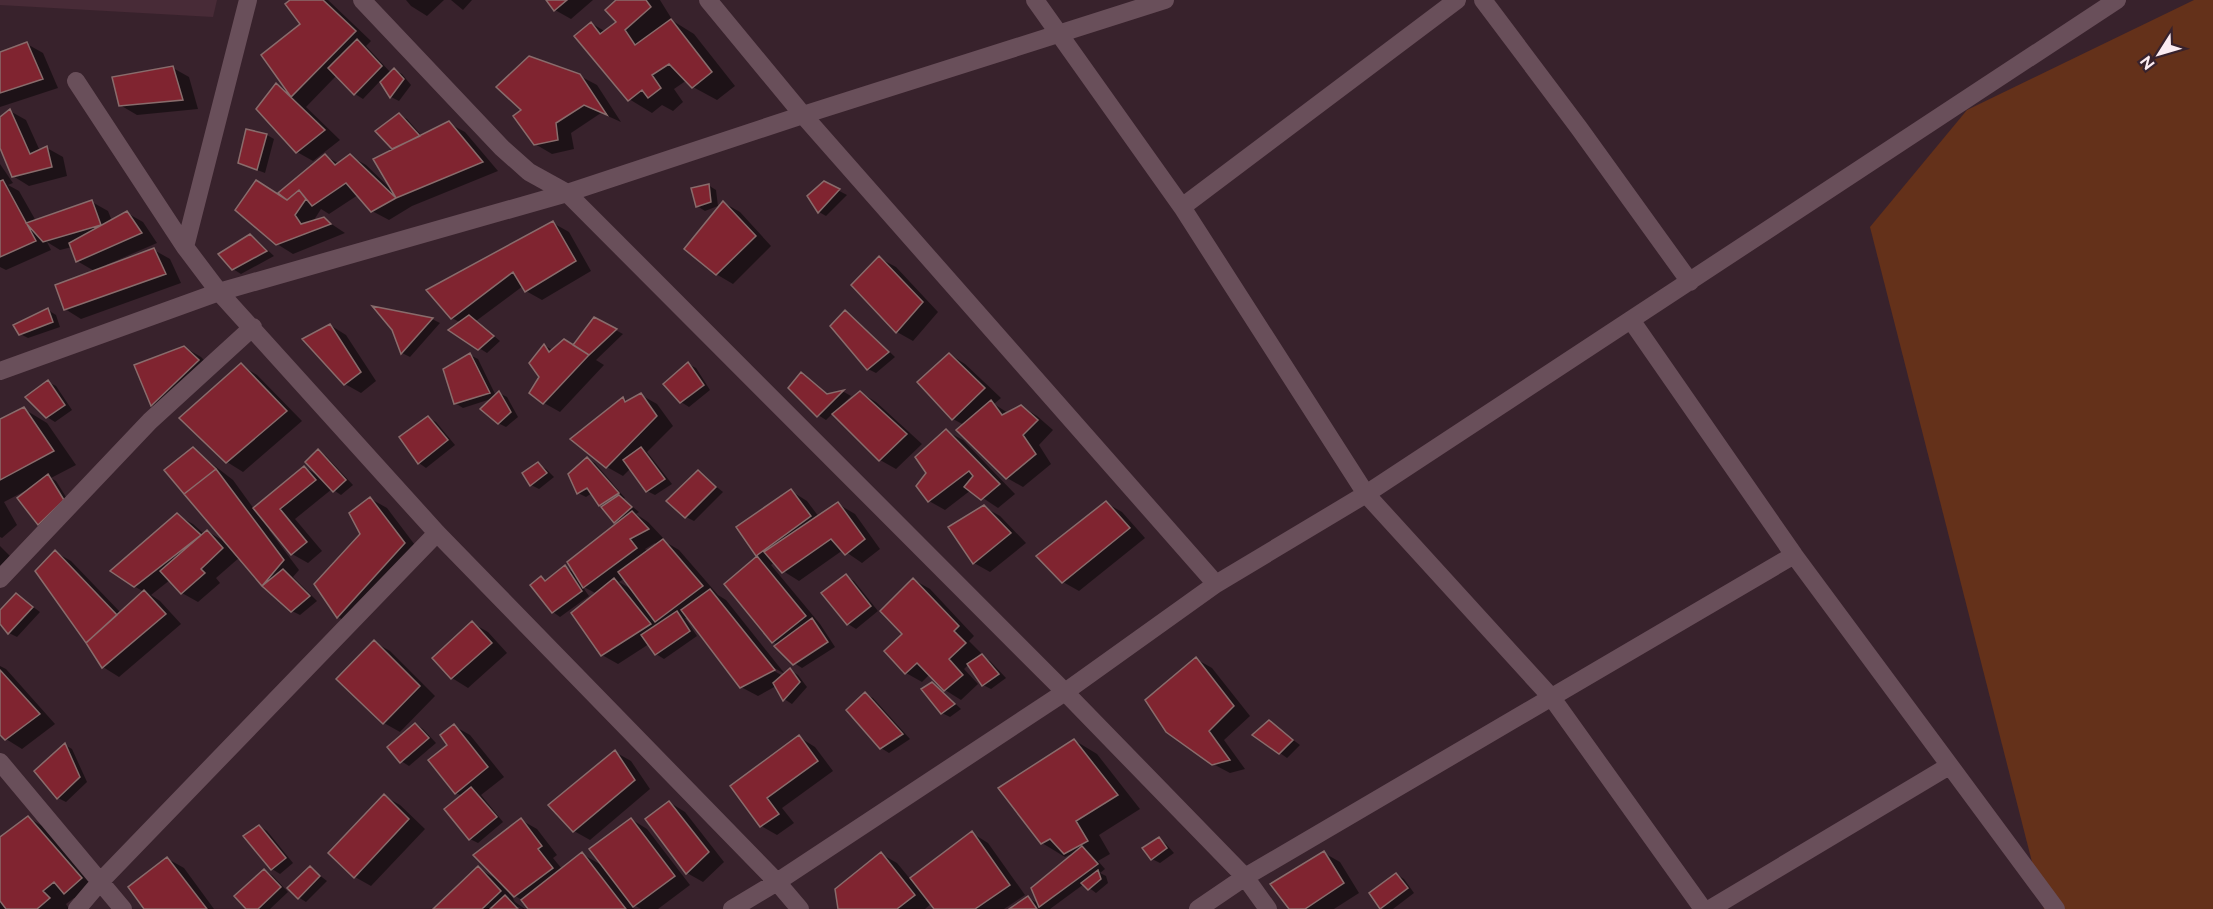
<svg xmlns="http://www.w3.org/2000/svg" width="2213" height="909" font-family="Raleway,sans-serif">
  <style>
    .built { fill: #482b37 }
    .green { fill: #64311a }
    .shadow { fill: #0007; fill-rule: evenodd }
    .building { fill: #802430; stroke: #896c6c; stroke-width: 1.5 }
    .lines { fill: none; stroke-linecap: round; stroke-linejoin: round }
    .minor { stroke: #694f5a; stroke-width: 18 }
  </style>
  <rect width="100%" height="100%" fill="#38222c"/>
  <path class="built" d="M0,0H217L213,17L0,5Z"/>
  <path class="green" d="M2194,0H2213V909H2044L1870,227L1967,110Z"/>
  <path class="shadow" d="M293,0H328L371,41L366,46L391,73L394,70L402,74L411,85L399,101L391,97L381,80L363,99L355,94L337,75L306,107L340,140L313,161L297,152L277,85L289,92L302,24Z
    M406,0H444L427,16L411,6Z
    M451,0H472L463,10Z
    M548,0H593L571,19L555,10Z
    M618,0H660L673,21L694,34L735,86L717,100L693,87L687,80L674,89L683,102L673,111L662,105L652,113L629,99L591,23L606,32L619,22Z
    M27,44L43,53L58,88L0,107V54Z
    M173,68L189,77L198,109L137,115L120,105Z
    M580,76L597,85L621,122L601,113L571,133L574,149L552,154L535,144L523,110Z
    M10,111L26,120L40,151L47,148L63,157L67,176L29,186L13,176L0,143V119Z
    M399,115L407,119L422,136L448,123L465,132L498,171L412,206L389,220L372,211L358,195L329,214L321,209L312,223L324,219L345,233L293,254L277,244L278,195L326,156L339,164L350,156L366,165L392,190L395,149L393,148Z
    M267,135L274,139L265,173L247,166Z
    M0,164L13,183L8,185L19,191L36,221L92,202L108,211L112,221L127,213L143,222L157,243L106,265L107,267L154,250L170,259L181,283L81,319L65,309L96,272L77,261L72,247L60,250L47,242L51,250L6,270L0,267Z
    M824,183L847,195L826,216L819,212Z
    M708,185L716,190L718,206L705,211L697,206Z
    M724,203L740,212L771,246L733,284L716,274Z
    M553,223L569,232L591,271L542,300L526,291L523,286L476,321L500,341L487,353L479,348L461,323L452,318Z
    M250,236L258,241L274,256L241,274L233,269Z
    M879,258L896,267L938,312L913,341L897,332Z
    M375,308L432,319L440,323L410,357L402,353L393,329Z
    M48,310L56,315L60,327L28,338L20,334Z
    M846,312L853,317L895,357L876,373L868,369Z
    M595,319L623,334L596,360L604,365L560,412L544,403L541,377L545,346L553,350L573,346Z
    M330,325L346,335L376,381L361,393L345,384Z
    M184,347L201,357L214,370L168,414L152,405Z
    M949,354L965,364L1001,398L994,404L1008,413L1021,406L1037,416L1053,430L1039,445L1051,464L1023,487L1007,478L958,430L964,425L953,419L919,382Z
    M470,355L478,359L496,396L499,393L507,397L518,417L506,427L498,423L494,398L463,408L455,403Z
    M688,364L696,368L710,390L689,407L681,402Z
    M241,365L257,375L302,421L243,472L227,462L182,418Z
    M802,374L829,395L844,392L851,396L842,405L843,407L860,392L876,402L922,444L896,469L880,460L833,413L826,420L818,415Z
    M48,382L56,386L72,410L55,422L47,417L27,397Z
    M641,395L657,404L673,426L647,452L672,484L655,495L647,491L631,468L623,476L607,467L623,398L629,402Z
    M24,409L47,423L76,465L51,478L56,481L71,505L47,528L39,524L25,491L4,502L17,525L2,538L0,537V420Z
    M428,418L436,422L455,445L426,468L419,463Z
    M946,431L963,440L1015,494L998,508L971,490L945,510L929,501L928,473Z
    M193,449L233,480L254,509L304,467L319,476V451L326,456L353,485L341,495L332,489L295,519L322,551L308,563L292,554L272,528L269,530L299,570L293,577L317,601L300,615L292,611L266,584H263L240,557L216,578L220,583L198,602L182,593L170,580L151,595L160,601L181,624L119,677L103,667L37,571L55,552L71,561L121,613L144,592L134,586L177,515L193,524L204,534L207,531L227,543Z
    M587,459L595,463L625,498L623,499L639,512L636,514L648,522L664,539L662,540L679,550L718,595L726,600L785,674L790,670L798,675L807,687L792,704L784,699L776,686L758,696L741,687L689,618H685L697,636L664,659L656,654L649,644L618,664L602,655L597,594L582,586L589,596L560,617L553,612L542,578L548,581L565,567L576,574L618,524L600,505L592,493L586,497L578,493ZM655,543L656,545L647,551L645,549ZM624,579L633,590L619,582ZM769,665L785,674L783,676L767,667Z
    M538,464L546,469L554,477L539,489L531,485Z
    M698,472L723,492L694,521L686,517Z
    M791,491L807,501L819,517L838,504L855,514L880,549L862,563L843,550L799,581L783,571L775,562L771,565L820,624L835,647L802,668L794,663L778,645L773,642L726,584L759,556L757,555Z
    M371,499L387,508L421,553L354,626L338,617Z
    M1106,503L1122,512L1145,538L1079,591L1063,582Z
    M984,507L1000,516L1026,543L990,572L974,563L950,528Z
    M0,546L11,557L0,566Z
    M846,576L854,581L878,611L856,629L848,624Z
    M914,580L930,589L974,636L969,641L981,653L974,659L982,656L990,661L1006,678L991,689L983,685L969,664L964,669L978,684L961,700L945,690L930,674L922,682L906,673L904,634Z
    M17,595L40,612L17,637L9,633L0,621V612Z
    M472,623L488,632L507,653L468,688L452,678L434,658Z
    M374,642L390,651L435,696L400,732L384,723Z
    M1196,659L1212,668L1250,716L1224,740L1245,769L1230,773L1213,764Z
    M0,666L6,669L55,724L22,749L6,739L0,733Z
    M932,684L940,689L961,709L950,717L942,713Z
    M865,694L873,698L910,739L889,753L881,748Z
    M1269,722L1300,745L1287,758L1280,753Z
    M416,724L423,729L436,743L409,766L401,761Z
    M454,726L470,735L504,777L481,795L503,822L478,843L470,839L462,796L456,793L449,745Z
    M799,737L815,747L833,771L782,808L794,823L777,835L761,826L732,786Z
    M1074,740L1097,754L1140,809L1099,835L1110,854L1098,861L1105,869L1100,873L1106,876L1108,883L1096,893L1084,884L1050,909H1012L1028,898L1039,904L1072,856L1069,855L1065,857L1042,843Z
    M65,745L72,749L87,782L66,802L58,798Z
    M615,752L631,761L650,789L590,840L574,831Z
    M384,796L400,805L425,829L371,886L355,877Z
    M669,802L685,812L724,862L703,882L687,873Z
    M28,818L52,831L104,892L88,906L74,898L66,904L69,909H0V839Z
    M631,819L647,829L690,885L658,909H641L628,902L634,909H530L524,901L510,893L515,902L525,909L518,907L516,909H435L478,868L498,880L521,820L537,829L557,855L553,858L562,869L582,854L605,867Z
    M259,826L267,831L293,863L280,874L272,869Z
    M972,833L988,843L1025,895L1004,909H936L932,903L925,909H839L837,906L836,889L881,854L897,863L911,880Z
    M1159,839L1166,844L1174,853L1160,863L1152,859Z
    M1324,853L1340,862L1359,893L1334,909H1291Z
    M168,859L184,868L214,909H146Z
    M310,868L327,881L306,902L298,897Z
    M264,870L272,875L288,892L270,909H248Z
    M1396,874L1404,879L1414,893L1393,909H1384L1381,908Z"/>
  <path class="building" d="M290,0H323L356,31L291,97L261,55L300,24L285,4Z
    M546,0H567L554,11Z
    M616,0H646L651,7L625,30L635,45L671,19L712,72L692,88L669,64L652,75L661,88L648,98L642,90L628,101L574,36L591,22L600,34L616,22L605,10Z
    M357,39L382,66L354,95L328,68Z
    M27,42L43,79L0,93V52Z
    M529,56L580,74L607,115L584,105L556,123L558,140L534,145L513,116L521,110L496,87Z
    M173,66L183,100L119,106L112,77Z
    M394,68L404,79L390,98L380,82Z
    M276,83L325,130L296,153L256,109Z
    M10,109L30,154L47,146L52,167L12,177L0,148V117Z
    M399,113L420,136L392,149L375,131Z
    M449,121L483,162L396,198L373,159Z
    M246,129L267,134L257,170L238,163Z
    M325,154L335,165L350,154L396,198L371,212L346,183L312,206L299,190L287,200L278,193Z
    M3,180L36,241L0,257V181Z
    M256,180L287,200L299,190L306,199L295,215L301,224L324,217L331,224L276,245L235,210Z
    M824,181L840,189L818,213L807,196Z
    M709,184L711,202L696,207L691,188Z
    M92,200L101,225L43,242L26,223Z
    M723,201L756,236L716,275L684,249Z
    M127,211L142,233L76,262L69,243Z
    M553,221L576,261L525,292L513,272L451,319L426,290Z
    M250,234L267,251L232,270L218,254Z
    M154,248L166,274L64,310L55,285Z
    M879,256L923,302L896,333L851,285Z
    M372,306L433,318L401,354L392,330Z
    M48,308L53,322L19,335L13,325Z
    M845,310L889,352L867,370L830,326Z
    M469,315L494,336L478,350L448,330Z
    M594,317L617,329L589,355L573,345Z
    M330,324L361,372L344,385L302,339Z
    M564,339L589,355L543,404L529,393L539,377L529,363L544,344L549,352Z
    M184,346L199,360L151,406L134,365Z
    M470,353L490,393L454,404L443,369Z
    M949,353L985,388L952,420L917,382Z
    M688,362L704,385L680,403L663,384Z
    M241,363L287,411L226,463L179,418Z
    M801,372L827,394L844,390L817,417L788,388Z
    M48,380L65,405L46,418L25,397Z
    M499,391L511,412L498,424L480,409Z
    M860,391L907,434L879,461L832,414Z
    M641,393L657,416L606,468L570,439L623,397L625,402Z
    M991,400L1002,415L1021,405L1038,420L1023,435L1036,454L1006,479L956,430Z
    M24,407L54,451L0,480V419Z
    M428,416L448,440L418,464L399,437Z
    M946,429L1000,484L981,500L964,487L973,476L969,471L928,502L916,486L926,473L915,457Z
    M193,447L216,469L184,494L164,470Z
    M641,447L665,479L646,492L623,460Z
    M318,449L346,480L333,492L305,462Z
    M587,457L619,493L599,506L587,488L577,494L568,474Z
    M538,462L547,473L530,486L522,473Z
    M304,466L316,480L280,509L307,542L291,555L253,508Z
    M216,469L284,560L262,586L184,494Z
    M698,470L716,487L685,518L666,501Z
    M48,474L64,500L38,525L17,498Z
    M791,489L811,516L756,556L736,527Z
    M619,495L632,507L614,523L601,507Z
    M370,497L405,543L337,618L314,584L360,534L349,513Z
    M1106,501L1130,528L1062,583L1036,556Z
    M838,502L865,539L845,555L831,539L782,573L764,552Z
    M984,505L1011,533L973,564L948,527Z
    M632,511L649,529L630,539L637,548L583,588L567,562Z
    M177,513L201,535L134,587L110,571Z
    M207,530L223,548L201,569L205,573L181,594L160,571Z
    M663,539L703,586L655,622L618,572Z
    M55,550L117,615L86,643L35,571Z
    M757,556L806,616L772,643L724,584Z
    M565,565L582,591L552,613L530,585L541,576L545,581Z
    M283,569L310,596L291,612L262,586Z
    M846,574L871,606L847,625L821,593Z
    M614,578L651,624L601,656L571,613Z
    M913,578L959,626L954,631L966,643L949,659L963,675L944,691L917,663L905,674L884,651L902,634L880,611Z
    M710,589L775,670L740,688L681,610Z
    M144,590L166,614L102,668L86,643Z
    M16,593L33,607L8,634L0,624V610Z
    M677,611L690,631L655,655L641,635Z
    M812,618L828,642L793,665L774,646Z
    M472,621L492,643L451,679L432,658Z
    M374,640L420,686L383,724L336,679Z
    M982,654L999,674L982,686L967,664Z
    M1196,657L1234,706L1209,731L1230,760L1212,765L1166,732L1145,700Z
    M790,668L800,682L783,701L773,683Z
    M0,670L40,714L5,740L0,735Z
    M932,682L955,704L941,714L921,689Z
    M865,692L903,734L880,749L846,710Z
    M1269,720L1293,740L1279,754L1252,735Z
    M415,723L429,738L400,763L387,747Z
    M454,724L488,767L455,794L428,760L447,745L440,735Z
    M799,735L818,761L767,798L779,814L760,827L730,786Z
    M1074,739L1118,795L1076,821L1088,841L1064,854L1050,839L1041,844L998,788Z
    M65,743L80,777L57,799L34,771Z
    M615,750L635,780L573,832L548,805Z
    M471,787L497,817L469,840L444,809Z
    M384,794L409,819L354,878L328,853Z
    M669,801L709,852L686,874L645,819Z
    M28,816L82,878L64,894L54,882L43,891L50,898L37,909H6L0,901V837Z
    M521,818L542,846L538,849L553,868L514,897L473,855Z
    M631,818L675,876L633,907L589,849Z
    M259,825L286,858L271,870L243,836Z
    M972,831L1010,885L975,909H934L910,878Z
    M1159,837L1167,848L1151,860L1142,848Z
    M1082,846L1098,864L1039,907L1031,888Z
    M1324,851L1344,883L1305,909H1289L1270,884Z
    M582,852L626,909H528L521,900Z
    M881,852L915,895L897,909H838L835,889Z
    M167,857L207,909H144L128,887Z
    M310,866L320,876L298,899L287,888Z
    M478,866L501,891L482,909H433Z
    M264,869L281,887L258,909H246L234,896Z
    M1098,870L1101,879L1088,890L1081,883Z
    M1396,873L1408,888L1380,909L1369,893Z
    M505,895L518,909H490Z
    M1028,896L1037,909H1009Z"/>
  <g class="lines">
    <path class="minor" d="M362,0L502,148L529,172L567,193L1065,692L1245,877L1268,909
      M708,0L803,115L1216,584
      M1035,0L1182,207L1366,494L1552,698L1703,909
      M1483,0L1579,128L1690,282
      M76,81L185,247L219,292L437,533L777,882L800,909
      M1182,207L1457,0
      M185,247L248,0
      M1631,320L1794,555L2056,909
      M0,371L219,292L567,193L803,115L1165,0
      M0,579L150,421L253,327
      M0,762L123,909
      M77,909L100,882L437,533
      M732,909L777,882L1065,692L1216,584L1366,494L2117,0
      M1198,909L1245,877L1794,555
      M1710,909L1949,766"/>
  </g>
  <g transform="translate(2159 54) rotate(233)" stroke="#38222c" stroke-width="4.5" paint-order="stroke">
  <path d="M0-4.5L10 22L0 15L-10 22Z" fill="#fbecf2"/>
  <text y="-9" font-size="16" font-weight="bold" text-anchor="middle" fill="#fbecf2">N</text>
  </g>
</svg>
